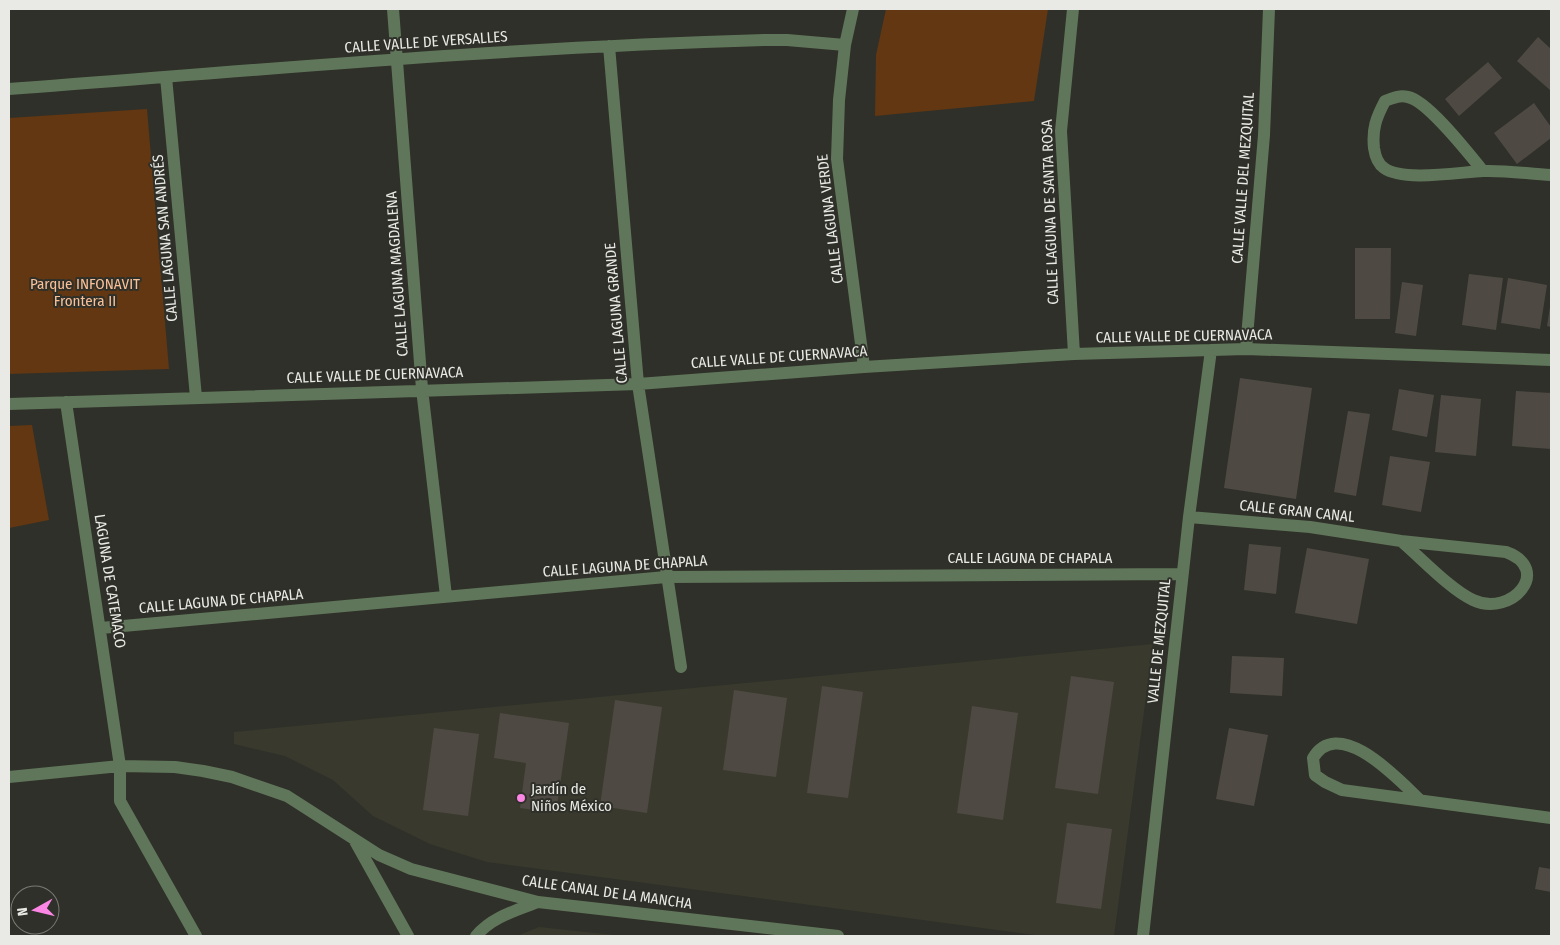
<svg xmlns="http://www.w3.org/2000/svg" width="1560" height="945" font-family="'Fira Sans Condensed',sans-serif">
  <style>
    .built { fill: #393a2d }
    .green { fill: #623712 }
    .building { fill: #4e4a43 }
    .lines { fill: none; stroke-linecap: round; stroke-linejoin: round }
    .minor { stroke: #60765a; stroke-width: 12 }
    .poi-dot { fill: #fc86e4; stroke: #2f3029; stroke-width: 2 }
    .labels { text-anchor: middle; stroke-width: 4; stroke-linejoin: round; paint-order: stroke }
    .street-label { font-size: 15px; fill: #e9e9e5; stroke: #2f3029 }
    .park-label { font-size: 15px; fill: #fac097; stroke: #2f3029 }
    .poi-label { font-size: 15px; fill: #e9e9e5; stroke: #2f3029; text-anchor: start }
  </style>
  <rect width="100%" height="100%" fill="#2f3029"/>
  <path class="built" d="M1153,644L1114,936H1043L487,862L430,844L373,816L333,780L285,756L234,744V732Z
    M539,927L623,936H517Z"/>
  <path class="green" d="M886,9H1048L1034,101L875,116L876,55Z
    M147,109L169,369L9,374V118Z
    M32,425L49,520L9,528V426Z"/>
  <path class="building" d="M1538,37L1551,49L1550,90L1517,61Z
    M1488,62L1502,78L1459,116L1445,99Z
    M1534,103L1551,127V138L1517,164L1494,133Z
    M1355,248H1391L1390,319H1355Z
    M1469,274L1503,278L1496,330L1462,325Z
    M1508,278L1547,285L1540,329L1501,323Z
    M1402,282L1423,285L1416,336L1395,333Z
    M1550,307L1551,308V327L1547,326Z
    M1240,378L1312,388L1296,499L1224,488Z
    M1399,389L1434,395L1427,437L1392,430Z
    M1516,391L1551,393V449L1512,446Z
    M1441,395L1481,399L1476,456L1435,452Z
    M1348,411L1370,414L1356,496L1334,492Z
    M1390,456L1430,462L1421,512L1382,505Z
    M1249,544L1281,547L1276,594L1244,590Z
    M1307,548L1369,559L1357,624L1295,613Z
    M1232,656L1284,658L1282,696L1230,693Z
    M1071,676L1114,682L1098,794L1055,788Z
    M822,686L863,692L848,798L807,793Z
    M734,690L787,698L776,777L723,770Z
    M615,700L662,707L647,813L600,806Z
    M972,706L1018,713L1003,820L957,813Z
    M500,713L569,723L556,813L520,808L526,763L494,758Z
    M434,728L479,734L468,816L423,810Z
    M1229,728L1268,735L1254,806L1216,799Z
    M1067,823L1112,829L1101,909L1056,903Z
    M1539,867L1551,869V892L1535,889Z"/>
  <g class="lines">
    <path class="minor" d="M393,9L422,389L446,596
      M853,9L845,45L839,100L837,159L864,367
      M1073,9L1061,131L1074,354
      M609,46L638,384L681,667
      M166,77L196,397
      M9,89C260,70 512,47 764,40H787L845,45
      M1483,171C1469,154 1428,101 1408,97C1399,95 1393,98 1385,101C1376,118 1372,129 1374,148C1375,155 1378,164 1384,168C1403,182 1460,172 1483,171C1505,170 1529,174 1551,175
      M1246,349L1264,135L1269,9
      M66,402L120,766V801L196,936
      M9,404L638,384L864,367L1074,354L1246,349L1551,360
      M1189,517L1310,527L1401,541L1506,552C1553,569 1512,618 1473,600C1451,590 1421,558 1401,541
      M101,628L666,577L1182,574
      M9,777L120,766L175,767L203,771L232,777L287,796L379,855L411,869L538,902L838,936
      M1419,799C1398,779 1339,715 1313,758L1315,775L1325,782L1342,790L1551,818
      M355,841L408,936
      M476,936C492,917 515,911 538,902
      M1143,936L1189,517L1211,350"/>
  </g>
  <circle class="poi-dot" cx="521" cy="798" r="5"/>
  <g class="labels">
    <g class="street-label">
      <text transform="translate(426 42) rotate(-4)" y="5">CALLE VALLE DE VERSALLES</text>
      <text transform="translate(1243 178) rotate(-86)" y="5">CALLE VALLE DEL MEZQUITAL</text>
      <text transform="translate(1050 212) rotate(-92)" y="5">CALLE LAGUNA DE SANTA ROSA</text>
      <text transform="translate(830 219) rotate(-97)" y="5">CALLE LAGUNA VERDE</text>
      <text transform="translate(165 238) rotate(-95)" y="5">CALLE LAGUNA SAN ANDRÉS</text>
      <text transform="translate(397 274) rotate(-94)" y="5">CALLE LAGUNA MAGDALENA</text>
      <text transform="translate(616 313) rotate(-95)" y="5">CALLE LAGUNA GRANDE</text>
      <text transform="translate(1184 336) rotate(-1)" y="5">CALLE VALLE DE CUERNAVACA</text>
      <text transform="translate(779 357) rotate(-4)" y="5">CALLE VALLE DE CUERNAVACA</text>
      <text transform="translate(375 375) rotate(-2)" y="5">CALLE VALLE DE CUERNAVACA</text>
      <text transform="translate(1297 511) rotate(6)" y="5">CALLE GRAN CANAL</text>
      <text x="1030" y="563">CALLE LAGUNA DE CHAPALA</text>
      <text transform="translate(625 566) rotate(-4)" y="5">CALLE LAGUNA DE CHAPALA</text>
      <text transform="translate(110 581) rotate(81)" y="5">LAGUNA DE CATEMACO</text>
      <text transform="translate(221 601) rotate(-5)" y="5">CALLE LAGUNA DE CHAPALA</text>
      <text transform="translate(1159 641) rotate(-84)" y="5">VALLE DE MEZQUITAL</text>
      <text transform="translate(607 892) rotate(8)" y="5">CALLE CANAL DE LA MANCHA</text>
    </g>
    <g class="park-label">
      <text x="85" y="289">Parque INFONAVIT<tspan x="85" dy="17">Frontera II</tspan></text>
    </g>
    <g class="poi-label">
      <text x="531" y="794">Jardín de<tspan x="531" dy="17">Niños México</tspan></text>
    </g>
  </g>
  <rect width="1560" height="945" fill="none" stroke="#e9e9e5" stroke-width="20"/>
  <g transform="translate(35 910) rotate(262)"><circle r="24" fill="#2f3029" stroke="#797a74"/>
  <path d="M0-4L9 19L0 12L-9 19Z" fill="#fc86e4"/>
  <text y="-8" font-size="14" font-weight="bold" text-anchor="middle" fill="#e9e9e5">N</text>
  </g>
</svg>
